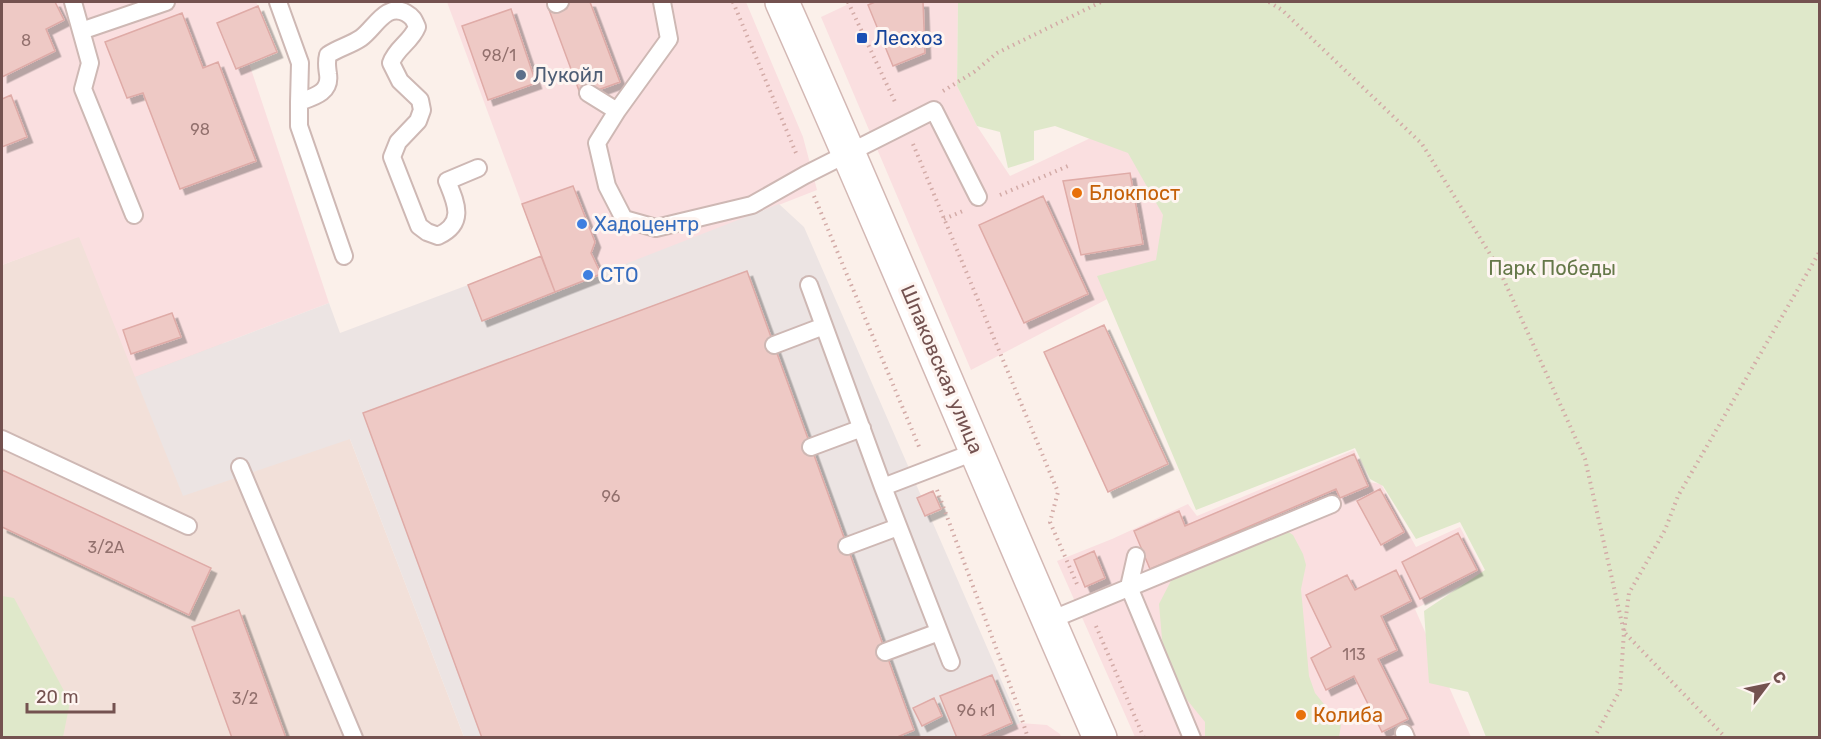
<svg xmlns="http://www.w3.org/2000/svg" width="1821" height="739" font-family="Rubik,sans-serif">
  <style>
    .residential { fill: #f2e0d9 }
    .commercial { fill: #fadfe0 }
    .industrial { fill: #ece4e3 }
    .green { fill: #dfe8ca }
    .building { fill: #eec9c5; stroke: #dfaba7; stroke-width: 1.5; filter: url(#shadow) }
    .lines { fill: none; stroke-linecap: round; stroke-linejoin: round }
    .service-casing { stroke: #ceb8b4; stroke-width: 20 }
    .secondary-casing { stroke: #d3b8b4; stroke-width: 36 }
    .path { stroke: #d3aba7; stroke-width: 4; stroke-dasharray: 1.5 4.5; stroke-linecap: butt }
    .service { stroke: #fff; stroke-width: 16 }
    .secondary { stroke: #fff; stroke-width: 33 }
    .transit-dot { fill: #1a4fb4; stroke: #fef5f1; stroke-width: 2 }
    .service-dot { fill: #5c6f8a; stroke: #fef5f1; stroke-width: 2 }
    .food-dot { fill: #e8710a; stroke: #fef5f1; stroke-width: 2 }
    .shop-dot { fill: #3f7fe0; stroke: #fef5f1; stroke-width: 2 }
    .labels { text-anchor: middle; stroke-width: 6; stroke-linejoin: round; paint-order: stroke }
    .number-label { font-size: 16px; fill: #92706d }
    .transit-label { font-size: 20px; fill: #164399; stroke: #fef5f1; text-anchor: start }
    .service-label { font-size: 20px; fill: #4e5e75; stroke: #fef5f1; text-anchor: start }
    .food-label { font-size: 20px; fill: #c56008; stroke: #fef5f1; text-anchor: start }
    .shop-label { font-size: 20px; fill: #366cbe; stroke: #fef5f1; text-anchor: start }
    .park-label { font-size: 20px; fill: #657849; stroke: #fef5f1 }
    .street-label { font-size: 20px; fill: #745250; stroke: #fef5f1 }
  </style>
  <defs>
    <filter id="shadow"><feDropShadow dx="5.5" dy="5.5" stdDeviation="0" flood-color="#0004"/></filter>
  </defs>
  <rect width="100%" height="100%" fill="#fbf0ea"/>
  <path class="residential" d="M79,236L350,439L464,737L2,738V265Z"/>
  <path class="commercial" d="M2,2H256L258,6L217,23L249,63L329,303L135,377L79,237L2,265Z
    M447,2H746L803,137L817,190L482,321L468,285L541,256Z
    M853,2H958L957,86L977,126L1010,176L1116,126L1186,258L971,370L821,17Z
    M1354,450L1369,482L1381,484L1416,547L1460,527L1484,573L1415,609L1471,737H1135L1057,561L1112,539L1188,504L1197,516Z
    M1020,723L1047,725L1060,734L1061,737L981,738Z"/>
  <path class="industrial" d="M779,204L804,227L1020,723L981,738L464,737L350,439L183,496L135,377L329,303L340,333L468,285L482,320Z"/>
  <path class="green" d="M958,2H1819V737H1486L1468,692L1429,683L1424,611L1485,570L1460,522L1416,539L1383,486L1370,479L1355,448L1196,510L1097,276L1156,260L1163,215L1128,153L1055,126L1034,131V160L1008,168L1000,132L977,126L957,86Z
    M1272,521L1293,535L1303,554L1306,565L1301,589L1309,676L1315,693L1341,725L1339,737H1205V722L1179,690L1164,662L1159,604L1176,571L1198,548L1234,529Z
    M2,596L14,598L70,702L63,737H2Z"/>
  <path class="building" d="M2,2H55L64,20L46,29L55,51L2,77Z
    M562,2H590L620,82L581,96L548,7Z
    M875,2H923L925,53L893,66L868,5Z
    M258,6L277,52L236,69L217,23Z
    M511,9L536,83L488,100L462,26Z
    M182,13L203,68L218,62L256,161L180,189L143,93L127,98L105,42Z
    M11,95L27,137L2,147V99Z
    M1130,173L1143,244L1081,255L1063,181Z
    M573,186L595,242L591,253L601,274L555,292L522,204Z
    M1043,196L1088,294L1024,323L979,225Z
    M541,256L555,292L482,321L468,285Z
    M747,271L914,730L895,738H482L363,413Z
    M172,313L181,337L131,354L123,330Z
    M1104,325L1168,464L1108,492L1044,352Z
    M1354,454L1368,486L1340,498L1336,489L1150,569L1134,531L1179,511L1185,526Z
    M2,470L211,568L189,615L2,527Z
    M1380,489L1404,532L1381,545L1357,501Z
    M933,491L941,509L925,516L917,498Z
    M1458,533L1477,570L1420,599L1402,562Z
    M1094,551L1105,578L1085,587L1074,560Z
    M1396,570L1411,601L1381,616L1397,650L1378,659L1408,719L1382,732L1354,676L1326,690L1311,658L1331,647L1306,595L1347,575L1355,590Z
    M239,610L257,659L286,738H232L192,627Z
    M992,675L1012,723L978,738H957L940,696Z
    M934,698L942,716L922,726L913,708Z"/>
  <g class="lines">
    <g class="service-casing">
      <path id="service" d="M73,2L90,63L83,89L134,215
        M278,2L300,63L299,102C313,97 331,93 328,74C327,66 326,63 328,55C338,48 351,45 361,38C375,28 386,2 406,13C413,17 414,20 417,27C411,42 396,48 391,63L400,81L420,100L422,110L418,121L398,142L392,157L419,226L427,232L438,236C466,223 456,203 447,181L478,168
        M556,4L560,2
        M81,31L166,2
        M588,93L617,111L597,143L607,186L624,219L656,228L752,205L805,175L934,110L978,197
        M299,102V126L344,256
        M617,111L669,39L662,2
        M809,285L883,487L951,662
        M774,345L824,326
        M2,439L188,526
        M811,447L862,428
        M240,467L354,738
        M883,487L977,451
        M847,546L898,527
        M1136,556L1129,587L1192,738
        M1048,621L1332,504
        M885,652L939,632
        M1404,733L1406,738"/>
    </g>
    <g class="secondary-casing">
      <path id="secondary" d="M782,2C891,246 992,493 1100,738"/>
    </g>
    <path class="path" d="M733,2L796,153
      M848,2L896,104
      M1269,2L1282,10L1422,144L1498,267L1585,459L1624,632L1726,738
      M943,91L974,72L997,53L1101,2
      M913,144L1058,492L1050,522L1077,584
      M1000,195L1068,166
      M814,196L920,449
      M944,219L963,211
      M937,490L1016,701L1028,738
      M1096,626L1144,738
      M1594,738L1620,690L1624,632L1629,593L1665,530L1678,496L1820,251"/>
    <use href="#service" class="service"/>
    <use href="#secondary" class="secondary"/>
  </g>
  <rect class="transit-dot" x="856" y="32" width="12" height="12" rx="3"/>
  <circle class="service-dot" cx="521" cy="75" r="6"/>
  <g class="food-dot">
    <circle cx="1077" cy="193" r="6"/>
    <circle cx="1301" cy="715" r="6"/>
  </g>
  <g class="shop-dot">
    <circle cx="582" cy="224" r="6"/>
    <circle cx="588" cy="275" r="6"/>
  </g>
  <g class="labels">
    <g class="number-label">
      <text x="26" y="46">8</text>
      <text x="499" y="61">98/1</text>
      <text x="200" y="135">98</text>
      <text x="611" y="502">96</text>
      <text x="106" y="553">3/2А</text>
      <text x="1354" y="660">113</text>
      <text x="245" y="704">3/2</text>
      <text x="976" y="716">96 к1</text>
    </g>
    <g class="transit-label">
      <text x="874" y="45">Лесхоз</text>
    </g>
    <g class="service-label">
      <text x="533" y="82">Лукойл</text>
    </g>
    <g class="food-label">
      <text x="1089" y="200">Блокпост</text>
      <text x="1313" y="722">Колиба</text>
    </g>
    <g class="shop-label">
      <text x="594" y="231">Хадоцентр</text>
      <text x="600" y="282">СТО</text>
    </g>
    <g class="park-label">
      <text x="1552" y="275">Парк Победы</text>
    </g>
    <g class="street-label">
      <text transform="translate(942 369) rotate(67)" y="7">Шпаковская улица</text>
    </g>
  </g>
  <rect width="1821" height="739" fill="none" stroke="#745250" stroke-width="6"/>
  <g transform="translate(1767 685) rotate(58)" stroke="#fef5f1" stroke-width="4.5" paint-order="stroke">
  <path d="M0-4.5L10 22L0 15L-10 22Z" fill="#745250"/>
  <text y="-9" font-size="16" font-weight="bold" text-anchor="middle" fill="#745250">С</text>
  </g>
  <path d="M27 703v9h87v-9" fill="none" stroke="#745250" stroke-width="3"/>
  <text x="36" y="703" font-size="18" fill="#745250" stroke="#fef5f1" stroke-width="4.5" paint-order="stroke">20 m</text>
</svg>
